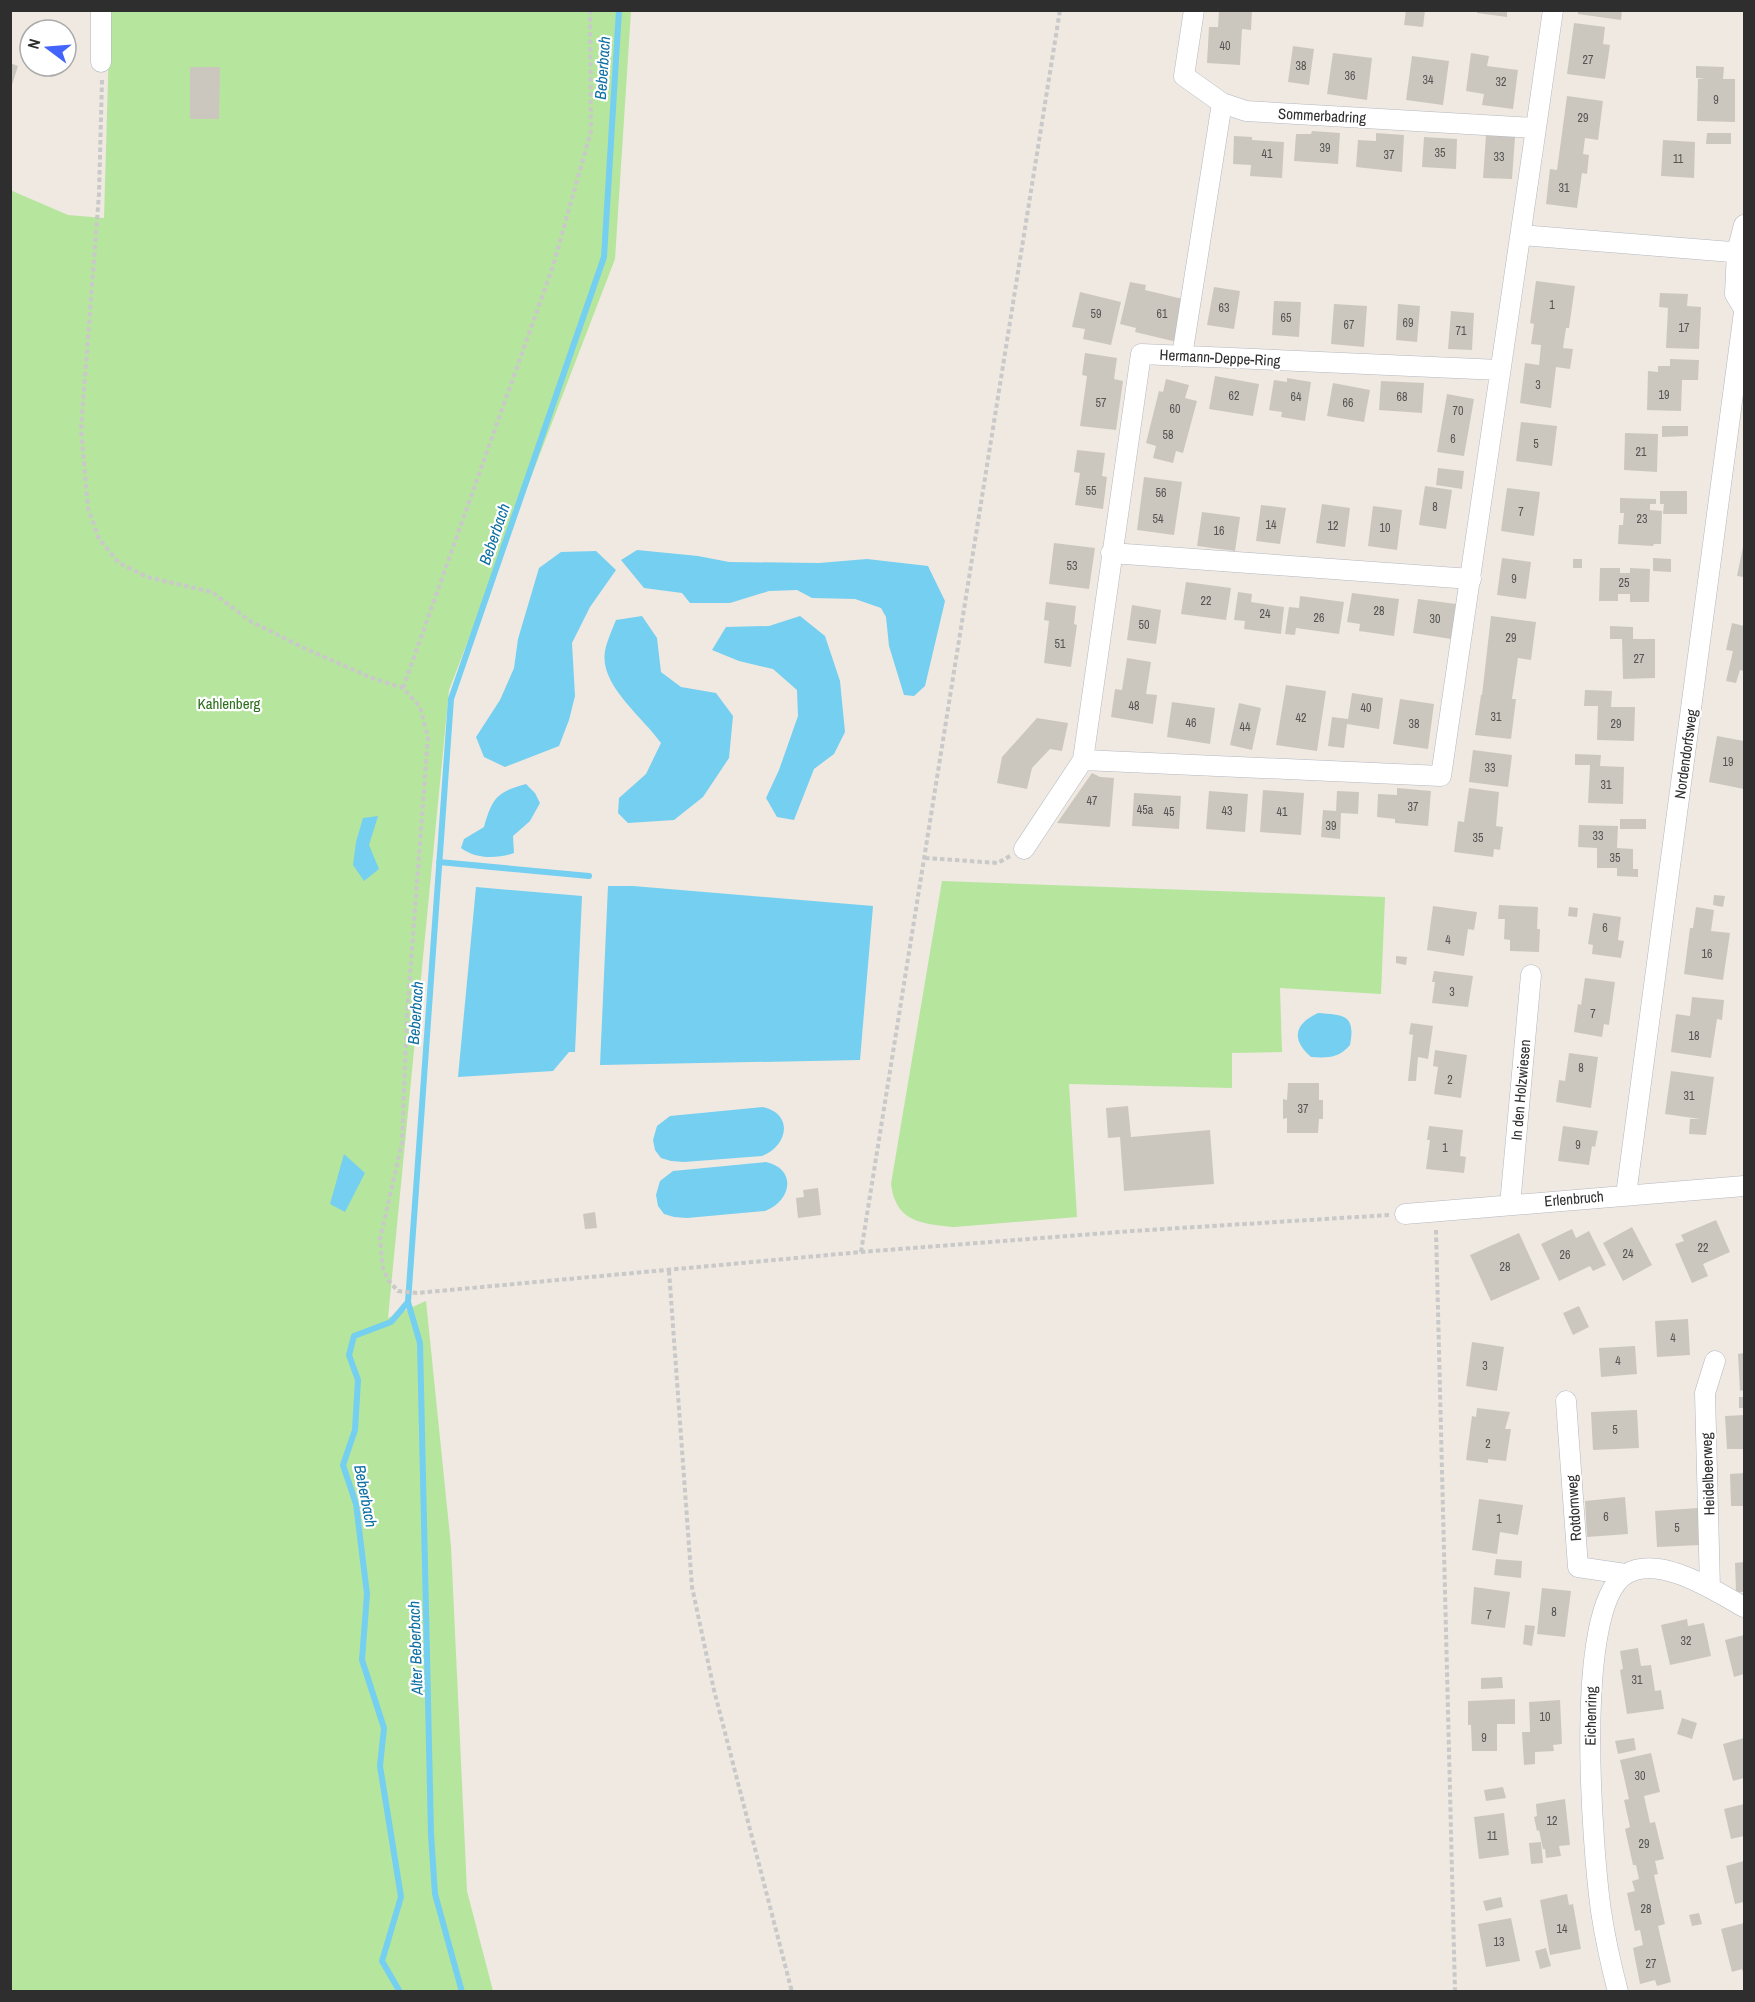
<svg xmlns="http://www.w3.org/2000/svg" width="1755" height="2002" font-family="'Archivo Narrow',sans-serif">
  <style>
    .green { fill: #b6e59e }
    .water { fill: #75cff0 }
    .lines { fill: none; stroke-linecap: round; stroke-linejoin: round }
    .stream { stroke: #75cff0; stroke-width: 6 }
    .building { fill: #cbc7bf }
    .minor-casing { stroke: #b4b7c1; stroke-width: 21 }
    .path { stroke: #c9c9c9; stroke-width: 4; stroke-dasharray: 4.5 3; stroke-linecap: butt }
    .minor { stroke: #fff; stroke-width: 20 }
    .labels { text-anchor: middle; stroke-width: 4.5; stroke-linejoin: round; paint-order: stroke }
    .number-label { font-size: 12px; fill: #555452 }
    .street-label { font-size: 15px; fill: #2e2e2e; stroke: #fff }
    .park-label { font-size: 15px; fill: #2c6e1b; stroke: #fff }
    .water-label { font-size: 16px; font-style: italic; fill: #0d6fa3; stroke: #fff }
  </style>
  <rect width="100%" height="100%" fill="#efe9e1"/>
  <path class="green" d="M110,11H631L615,259L449,690L388,1318L426,1301L451,1546L467,1891L493,1991H11L10,190L68,215L104,218Z
    M942,881L1385,897L1381,994L1280,988L1282,1052L1232,1053V1088L1069,1084L1077,1217L954,1227C934,1225 905,1224 896,1202C893,1197 892,1190 891,1184Z"/>
  <path class="water" d="M637,550L698,556L729,562L819,563L867,559L928,566L945,601L925,686L914,696L904,695L889,646L886,617L881,608L855,599L812,598L797,590L769,591L730,603H690L682,593L644,588L621,560Z
    M596,551L616,570L590,607L572,643L575,696L569,720L559,746L505,767L484,757L476,737L500,700L514,668L518,639L539,568L561,552Z
    M642,616L657,638L661,672L681,687L716,693L733,716L729,758L703,797L674,820L628,823L618,813L619,798L646,774L661,743C643,717 599,685 605,651C607,641 612,630 616,620Z
    M800,616L825,636L840,681L845,732L834,754L814,769L794,820L777,817L766,798L779,770L798,716L797,690L773,669L739,661L712,650L726,627L769,626Z
    M526,784L535,793L540,803L530,821L513,836L514,853C496,859 476,859 461,848L464,839L484,827C492,799 496,792 526,784Z
    M378,816L369,845L379,869L364,881L353,865L356,842L363,818Z
    M608,886H633L873,906L860,1060L600,1065Z
    M476,887L582,896L575,1052H569L553,1071L458,1077Z
    M1318,1013C1343,1015 1356,1014 1350,1045C1339,1058 1328,1058 1311,1057C1291,1040 1294,1024 1318,1013Z
    M763,1107C794,1114 788,1146 762,1156L684,1162L671,1161L661,1158L655,1150L653,1140L657,1126L670,1116Z
    M344,1154L365,1173L345,1212L330,1204Z
    M766,1162C797,1169 792,1201 765,1211L687,1218L674,1217L664,1214L658,1206L656,1195L660,1181L673,1171Z"/>
  <g class="lines">
    <path class="stream" d="M439,862L589,876
      M408,1302L420,1343L431,1834L435,1894L462,1992
      M400,1992L382,1961L401,1897L380,1766L384,1728L362,1660L367,1594L356,1504L343,1465L355,1430L358,1380L349,1355L354,1336L391,1322L408,1302L451,699L604,257L619,10"/>
  </g>
  <path class="building" d="M1219,10H1252L1251,30L1242,29L1240,65L1207,63L1209,27H1218Z
    M1406,10H1425L1423,27L1404,25Z
    M1477,10H1507V17L1477,13Z
    M1578,10H1622L1621,20L1578,14Z
    M1574,23L1605,27L1603,44L1610,45L1605,79L1567,74Z
    M1293,46L1314,49L1309,85L1288,82Z
    M1333,53L1372,58L1367,100L1327,94Z
    M1471,53L1489,56L1487,66L1518,70L1513,109L1482,105L1484,94L1466,91Z
    M1412,56L1449,61L1443,105L1406,100Z
    M10,63L18,66L11,88H10Z
    M1696,66L1724,67L1723,79H1735V122L1697,121L1698,79L1705,78H1696Z
    M190,67H220L219,119H190Z
    M1567,96L1603,101L1598,140L1585,138L1583,154L1589,155L1587,174L1582,173L1577,208L1546,204L1550,169L1557,170Z
    M1312,131L1340,133L1338,164L1294,161L1296,134H1311Z
    M1376,133L1404,135L1402,172L1356,167L1358,140L1376,141Z
    M1707,133H1731V144H1706Z
    M1486,135L1515,137L1512,179L1483,178Z
    M1234,136L1252,137V140L1284,142L1282,178L1250,176L1251,165L1233,164Z
    M1424,137L1457,139L1456,169L1422,167Z
    M1663,140L1695,142L1694,178L1661,176Z
    M1536,281L1575,286L1569,328H1566L1563,348L1573,349L1570,369L1556,367L1551,408L1520,403L1525,363L1539,365L1541,345L1531,344L1534,324L1530,323Z
    M1130,282L1146,285L1145,290L1187,300L1177,342L1135,332L1136,328L1120,324Z
    M1214,287L1240,291L1234,329L1207,325Z
    M1080,292L1121,302L1111,345L1083,339L1085,329L1072,327Z
    M1660,293L1688,294L1687,306L1701,307L1699,349L1666,348L1668,308L1659,307Z
    M1274,301L1301,302L1299,337L1272,335Z
    M1334,304L1367,306L1364,347L1331,344Z
    M1398,304L1420,306L1417,342L1396,340Z
    M1451,311L1474,313L1472,350L1448,349Z
    M1085,353L1117,358L1114,379L1123,381L1116,430L1080,426L1087,376L1082,375Z
    M1670,359L1699,360L1698,380H1682L1681,411L1647,410L1648,371L1658,372V366H1670Z
    M1215,376L1259,384L1253,416L1209,409Z
    M1287,378L1311,382L1305,421L1281,417L1282,412L1269,410L1274,380L1287,382Z
    M1166,379L1189,385L1185,398L1197,401L1183,453L1176,451L1173,463L1153,458L1156,446L1146,443L1159,391L1163,392Z
    M1381,381L1424,383L1422,413L1379,410Z
    M1333,383L1370,390L1364,422L1327,416Z
    M1447,394L1474,399L1464,456L1437,452Z
    M1521,422L1557,426L1552,466L1516,461Z
    M1662,426H1688V436L1662,437Z
    M1625,433L1658,434L1657,472L1624,470Z
    M1077,450L1105,453L1102,476L1107,477L1103,509L1075,505L1080,473L1074,472Z
    M1438,468L1464,471L1462,489L1436,485Z
    M1144,477L1182,482L1174,535L1137,530Z
    M1425,486L1452,490L1446,529L1419,525Z
    M1507,488L1540,492L1534,536L1501,531Z
    M1660,491H1687V514H1663L1664,504H1660Z
    M1620,498L1656,499V504H1650V510L1662,511L1661,544H1654L1653,546L1618,544L1619,525H1623L1624,513H1620Z
    M1322,504L1350,508L1345,547L1316,543Z
    M1261,505L1286,508L1280,544L1256,541Z
    M1373,506L1402,510L1397,550L1368,546Z
    M1202,512L1240,517L1235,551L1197,546Z
    M1054,543L1095,548L1089,589L1049,584Z
    M1743,547H1744V577L1737,576Z
    M1502,558L1531,562L1526,599L1497,595Z
    M1653,558L1671,559V572L1653,571Z
    M1573,559H1582V568H1573Z
    M1600,568H1620V573H1630V568L1650,569L1649,602H1630V594H1618V601H1599Z
    M1186,582L1231,588L1226,620L1181,614Z
    M1238,592L1252,594L1251,602L1284,607L1281,634L1244,629L1245,621L1234,620Z
    M1352,593L1399,599L1394,636L1359,631L1360,624L1347,622Z
    M1300,596L1344,602L1339,634L1296,628L1295,635L1285,634L1289,607L1299,608Z
    M1418,599L1456,604L1451,639L1413,633Z
    M1046,602L1076,606L1074,624L1077,625L1071,667L1044,663L1049,621L1044,620Z
    M1132,605L1161,610L1156,644L1127,640Z
    M1491,616L1536,622L1531,660L1518,658L1512,699H1516L1511,739L1475,735L1481,695H1482Z
    M1732,623L1744,626V671L1740,670L1736,683L1726,681L1733,651L1726,650Z
    M1610,626L1633,627V639H1655V678L1623,679L1622,639H1610Z
    M1127,658L1151,662L1146,694L1157,695L1153,724L1111,717L1115,689L1122,690Z
    M1286,685L1326,691L1317,751L1276,745Z
    M1585,690L1612,691L1611,707H1635L1634,741L1597,740L1598,706H1584Z
    M1352,693L1383,698L1379,729L1347,724L1344,748L1328,746L1332,717L1348,719Z
    M1400,699L1434,704L1428,749L1393,744Z
    M1172,702L1215,708L1210,744L1167,737Z
    M1239,703L1261,708L1252,750L1230,745Z
    M1037,718L1068,723L1062,751L1050,749L1032,768L1027,789L997,783L1002,757Z
    M1717,736L1744,741V789L1709,782Z
    M1473,750L1512,755L1508,787L1469,782Z
    M1575,754L1601,755L1600,766L1624,767L1623,804L1588,803L1590,765H1575Z
    M1092,773L1100,777L1114,778L1110,827L1057,823Z
    M1397,788L1431,791L1428,826L1395,823V819L1377,817L1378,794L1397,795Z
    M1469,788L1499,792L1496,826L1503,827L1500,850L1494,849L1493,857L1454,852L1458,821L1464,822Z
    M1263,790L1304,793L1301,835L1260,832Z
    M1209,791L1248,794L1245,832L1206,829Z
    M1337,791L1359,792L1358,814L1341,813L1340,839L1321,837L1323,810L1336,811Z
    M1134,793L1181,796L1179,829L1132,826Z
    M1620,819H1646V829H1620Z
    M1579,825L1618,826L1617,848L1633,849V869H1638V877L1617,876V868H1597V848L1578,847Z
    M1714,895L1725,896L1723,907L1713,905Z
    M1499,905L1538,907L1537,929H1540L1539,952L1510,951V940L1504,939L1505,919H1498Z
    M1433,906L1477,912L1474,930L1468,929L1464,956L1427,950Z
    M1569,907L1578,908L1577,917L1568,916Z
    M1696,907L1714,910L1711,931L1730,933L1723,980L1684,974L1690,928H1693Z
    M1593,913L1621,917L1618,940L1624,941L1621,958L1592,954L1593,945L1588,944Z
    M1396,956L1407,957L1406,965L1396,963Z
    M1434,971L1473,976L1468,1007L1432,1003L1435,982H1432Z
    M1585,978L1615,982L1609,1025L1604,1024L1602,1037L1574,1032L1578,1004L1581,1005Z
    M1692,997L1724,1000L1722,1020L1717,1019L1711,1058L1671,1052L1676,1014L1690,1016Z
    M1411,1023L1433,1026L1428,1059L1418,1057L1416,1081H1408L1413,1035L1409,1034Z
    M1435,1050L1467,1055L1461,1098L1434,1094L1438,1067L1433,1066Z
    M1569,1053L1598,1057L1591,1108L1556,1102L1559,1080L1565,1081Z
    M1671,1071L1714,1077L1706,1135L1689,1134L1690,1119H1700L1665,1114Z
    M1288,1083H1319V1100H1323V1119H1319L1318,1133H1287V1118L1283,1119V1099L1287,1100Z
    M1128,1106L1131,1137L1210,1130L1214,1184L1124,1191L1120,1137L1108,1138L1106,1108Z
    M1429,1126L1463,1130L1460,1156L1466,1157L1464,1173L1426,1169L1430,1140H1427Z
    M1563,1126L1598,1131L1595,1147L1592,1146L1589,1165L1558,1161Z
    M818,1188L821,1215L798,1218L796,1198L804,1197L803,1190Z
    M595,1212L597,1228L585,1229L583,1214Z
    M1716,1220L1730,1252L1703,1264L1708,1276L1692,1283L1675,1244L1684,1241L1681,1235Z
    M1632,1227L1652,1265L1623,1281L1603,1243Z
    M1572,1229L1576,1238L1589,1231L1606,1265L1593,1271L1590,1266L1559,1281L1541,1244Z
    M1519,1233L1540,1279L1491,1301L1470,1255Z
    M1579,1306L1589,1327L1573,1335L1563,1313Z
    M1688,1319L1690,1355L1657,1357L1655,1321Z
    M1472,1342L1504,1347L1497,1391L1466,1386Z
    M1635,1346L1637,1374L1601,1377L1599,1348Z
    M1744,1353V1390L1740,1391L1738,1354Z
    M1739,1397H1744V1408H1739Z
    M1477,1408L1510,1412L1505,1429H1511L1506,1461L1488,1459V1463L1466,1460L1472,1416L1476,1417Z
    M1637,1410L1639,1448L1593,1450L1591,1412Z
    M1744,1415V1449H1727L1725,1416Z
    M1744,1473V1506H1731L1730,1474Z
    M1625,1497L1628,1534L1587,1537L1585,1501Z
    M1479,1499L1523,1505L1518,1535L1500,1532L1497,1554L1472,1550Z
    M1698,1508L1700,1545L1657,1547L1655,1511Z
    M1496,1559L1522,1561L1521,1578L1494,1575Z
    M1744,1562V1592H1736L1735,1563Z
    M1474,1587L1510,1592L1505,1628L1471,1624Z
    M1542,1588L1571,1591L1565,1637L1537,1634Z
    M1687,1619L1688,1626L1704,1623L1711,1656L1670,1665L1661,1625Z
    M1525,1625L1535,1626L1532,1646L1523,1644Z
    M1744,1635V1674L1734,1677L1725,1640Z
    M1638,1648L1641,1666L1651,1665L1655,1691L1661,1690L1664,1709L1627,1714L1620,1670L1623,1669L1620,1651Z
    M1502,1677L1503,1688L1481,1689V1678Z
    M1515,1699V1724H1497V1751H1472L1471,1725H1468V1701Z
    M1560,1700L1562,1744L1553,1745L1554,1751L1535,1752V1764L1524,1765L1522,1732H1530L1529,1702Z
    M1682,1718L1697,1723L1692,1739L1677,1734Z
    M1634,1738L1636,1750L1618,1754L1615,1741Z
    M1744,1738V1778L1733,1781L1723,1744Z
    M1651,1753L1660,1792L1644,1796L1650,1823L1655,1822L1664,1859L1655,1861L1658,1874L1654,1875L1665,1924L1658,1926L1671,1982L1657,1986L1655,1980L1640,1984L1633,1948L1643,1945L1640,1930L1635,1931L1627,1893L1635,1891L1632,1881L1639,1879L1636,1865H1633L1625,1829L1630,1827L1624,1800L1629,1799L1620,1760Z
    M1503,1787L1506,1798L1486,1801L1484,1790Z
    M1565,1799L1570,1845L1559,1846L1561,1856L1546,1858L1545,1849H1543L1539,1830L1537,1831L1534,1817L1537,1816L1536,1804Z
    M1744,1804V1836L1731,1839L1724,1809Z
    M1504,1813L1509,1855L1479,1859L1474,1817Z
    M1541,1842L1543,1863L1531,1864L1529,1843Z
    M1744,1861V1902L1735,1904L1726,1866Z
    M1567,1894L1569,1905L1573,1904L1581,1949L1550,1955L1540,1900Z
    M1501,1897L1503,1907L1486,1911L1483,1901Z
    M1699,1913L1702,1924L1692,1926L1689,1915Z
    M1511,1918L1520,1961L1486,1967L1478,1924Z
    M1744,1923V1976L1742,1969L1732,1972L1721,1929Z
    M1546,1948L1551,1966L1540,1969L1535,1951Z"/>
  <g class="lines">
    <g class="minor-casing">
      <path id="minor" d="M1194,10L1184,76L1222,103L1246,111L1536,128L1553,10
        M101,62V10
        M1744,225L1737,252L1735,294L1744,309
        M1522,235L1744,253
        M1182,356L1222,103
        M1500,370L1141,354L1083,760L1441,776L1536,128
        M1111,553L1471,579
        M1024,849L1083,760
        M1626,1195L1744,312
        M1510,1205L1531,975
        M1405,1214L1744,1186
        M1566,1401L1578,1567L1625,1574
        M1710,1588L1705,1393L1715,1361
        M1618,1992C1611,1965 1605,1938 1601,1911C1593,1853 1572,1606 1626,1574C1660,1554 1715,1591 1744,1607"/>
    </g>
    <path class="path" d="M102,80L99,194L81,429L88,508L99,539L119,563L147,577L212,592L250,621L306,649L372,678L403,688L420,707L428,737L407,1015L402,1143L380,1239L383,1268L388,1280L398,1291L417,1293L861,1252L1132,1231L1389,1215
      M403,688L553,266L591,131L590,10
      M925,858L998,863L1010,856
      M1436,1230L1455,1992
      M861,1252L1060,10
      M669,1271L692,1587L714,1690L792,1992"/>
    <use href="#minor" class="minor"/>
  </g>
  <g class="labels">
    <g class="number-label">
      <text x="1225" y="50">40</text>
      <text x="1588" y="64">27</text>
      <text x="1301" y="70">38</text>
      <text x="1350" y="80">36</text>
      <text x="1428" y="84">34</text>
      <text x="1501" y="86">32</text>
      <text x="1716" y="104">9</text>
      <text x="1583" y="122">29</text>
      <text x="1325" y="152">39</text>
      <text x="1440" y="157">35</text>
      <text x="1267" y="158">41</text>
      <text x="1389" y="159">37</text>
      <text x="1499" y="161">33</text>
      <text x="1678" y="163">11</text>
      <text x="1564" y="192">31</text>
      <text x="1552" y="309">1</text>
      <text x="1224" y="312">63</text>
      <text x="1096" y="318">59</text>
      <text x="1162" y="318">61</text>
      <text x="1286" y="322">65</text>
      <text x="1408" y="327">69</text>
      <text x="1349" y="329">67</text>
      <text x="1684" y="332">17</text>
      <text x="1461" y="335">71</text>
      <text x="1538" y="389">3</text>
      <text x="1664" y="399">19</text>
      <text x="1234" y="400">62</text>
      <text x="1296" y="401">64</text>
      <text x="1402" y="401">68</text>
      <text x="1101" y="407">57</text>
      <text x="1348" y="407">66</text>
      <text x="1175" y="413">60</text>
      <text x="1458" y="415">70</text>
      <text x="1168" y="439">58</text>
      <text x="1453" y="443">6</text>
      <text x="1536" y="448">5</text>
      <text x="1641" y="456">21</text>
      <text x="1091" y="495">55</text>
      <text x="1161" y="497">56</text>
      <text x="1435" y="511">8</text>
      <text x="1521" y="516">7</text>
      <text x="1158" y="523">54</text>
      <text x="1642" y="523">23</text>
      <text x="1271" y="529">14</text>
      <text x="1333" y="530">12</text>
      <text x="1385" y="532">10</text>
      <text x="1219" y="535">16</text>
      <text x="1072" y="570">53</text>
      <text x="1514" y="583">9</text>
      <text x="1624" y="587">25</text>
      <text x="1206" y="605">22</text>
      <text x="1379" y="615">28</text>
      <text x="1265" y="618">24</text>
      <text x="1319" y="622">26</text>
      <text x="1435" y="623">30</text>
      <text x="1144" y="629">50</text>
      <text x="1511" y="642">29</text>
      <text x="1060" y="648">51</text>
      <text x="1639" y="663">27</text>
      <text x="1134" y="710">48</text>
      <text x="1366" y="712">40</text>
      <text x="1496" y="721">31</text>
      <text x="1301" y="722">42</text>
      <text x="1191" y="727">46</text>
      <text x="1414" y="728">38</text>
      <text x="1616" y="728">29</text>
      <text x="1245" y="731">44</text>
      <text x="1728" y="766">19</text>
      <text x="1490" y="772">33</text>
      <text x="1606" y="789">31</text>
      <text x="1092" y="805">47</text>
      <text x="1413" y="811">37</text>
      <text x="1145" y="814">45a</text>
      <text x="1227" y="815">43</text>
      <text x="1169" y="816">45</text>
      <text x="1282" y="816">41</text>
      <text x="1331" y="830">39</text>
      <text x="1598" y="840">33</text>
      <text x="1478" y="842">35</text>
      <text x="1615" y="862">35</text>
      <text x="1605" y="932">6</text>
      <text x="1448" y="944">4</text>
      <text x="1707" y="958">16</text>
      <text x="1452" y="996">3</text>
      <text x="1593" y="1018">7</text>
      <text x="1694" y="1040">18</text>
      <text x="1581" y="1072">8</text>
      <text x="1450" y="1084">2</text>
      <text x="1689" y="1100">31</text>
      <text x="1303" y="1113">37</text>
      <text x="1578" y="1149">9</text>
      <text x="1445" y="1152">1</text>
      <text x="1703" y="1252">22</text>
      <text x="1628" y="1258">24</text>
      <text x="1565" y="1259">26</text>
      <text x="1505" y="1271">28</text>
      <text x="1673" y="1342">4</text>
      <text x="1618" y="1365">4</text>
      <text x="1485" y="1370">3</text>
      <text x="1615" y="1434">5</text>
      <text x="1488" y="1448">2</text>
      <text x="1606" y="1521">6</text>
      <text x="1499" y="1523">1</text>
      <text x="1677" y="1532">5</text>
      <text x="1554" y="1616">8</text>
      <text x="1489" y="1619">7</text>
      <text x="1686" y="1645">32</text>
      <text x="1637" y="1684">31</text>
      <text x="1545" y="1721">10</text>
      <text x="1484" y="1742">9</text>
      <text x="1640" y="1780">30</text>
      <text x="1552" y="1825">12</text>
      <text x="1492" y="1840">11</text>
      <text x="1644" y="1848">29</text>
      <text x="1646" y="1913">28</text>
      <text x="1562" y="1933">14</text>
      <text x="1499" y="1946">13</text>
      <text x="1651" y="1968">27</text>
    </g>
    <g class="street-label">
      <text transform="translate(1322 116) rotate(3)" y="5">Sommerbadring</text>
      <text transform="translate(1220 358) rotate(3)" y="5">Hermann-Deppe-Ring</text>
      <text transform="translate(1686 754) rotate(-82)" y="5">Nordendorfsweg</text>
      <text transform="translate(1521 1090) rotate(-85)" y="5">In den Holzwiesen</text>
      <text transform="translate(1574 1199) rotate(-5)" y="5">Erlenbruch</text>
      <text transform="translate(1708 1474) rotate(-92)" y="5">Heidelbeerweg</text>
      <text transform="translate(1574 1508) rotate(-94)" y="5">Rotdornweg</text>
      <text transform="translate(1591 1716) rotate(-89)" y="5">Eichenring</text>
    </g>
    <g class="park-label">
      <text x="229" y="709">Kahlenberg</text>
    </g>
    <g class="water-label">
      <text transform="translate(602 68) rotate(-86)" y="6">Beberbach</text>
      <text transform="translate(494 534) rotate(-71)" y="6">Beberbach</text>
      <text transform="translate(415 1013) rotate(-86)" y="6">Beberbach</text>
      <text transform="translate(366 1496) rotate(79)" y="6">Beberbach</text>
      <text transform="translate(415 1648) rotate(-92)" y="6">Alter Beberbach</text>
    </g>
  </g>
  <rect width="1755" height="2002" fill="none" stroke="#2e2e2e" stroke-width="24"/>
  <g transform="translate(48 48) rotate(286)"><circle r="28" fill="#ffffff" stroke="#ababab" stroke-width="1.5"/>
  <path d="M0-4.5L10 22L0 15L-10 22Z" fill="#4264fb"/>
  <text y="-9" font-size="16" font-weight="bold" text-anchor="middle" fill="#2e2e2e">N</text>
  </g>
</svg>
